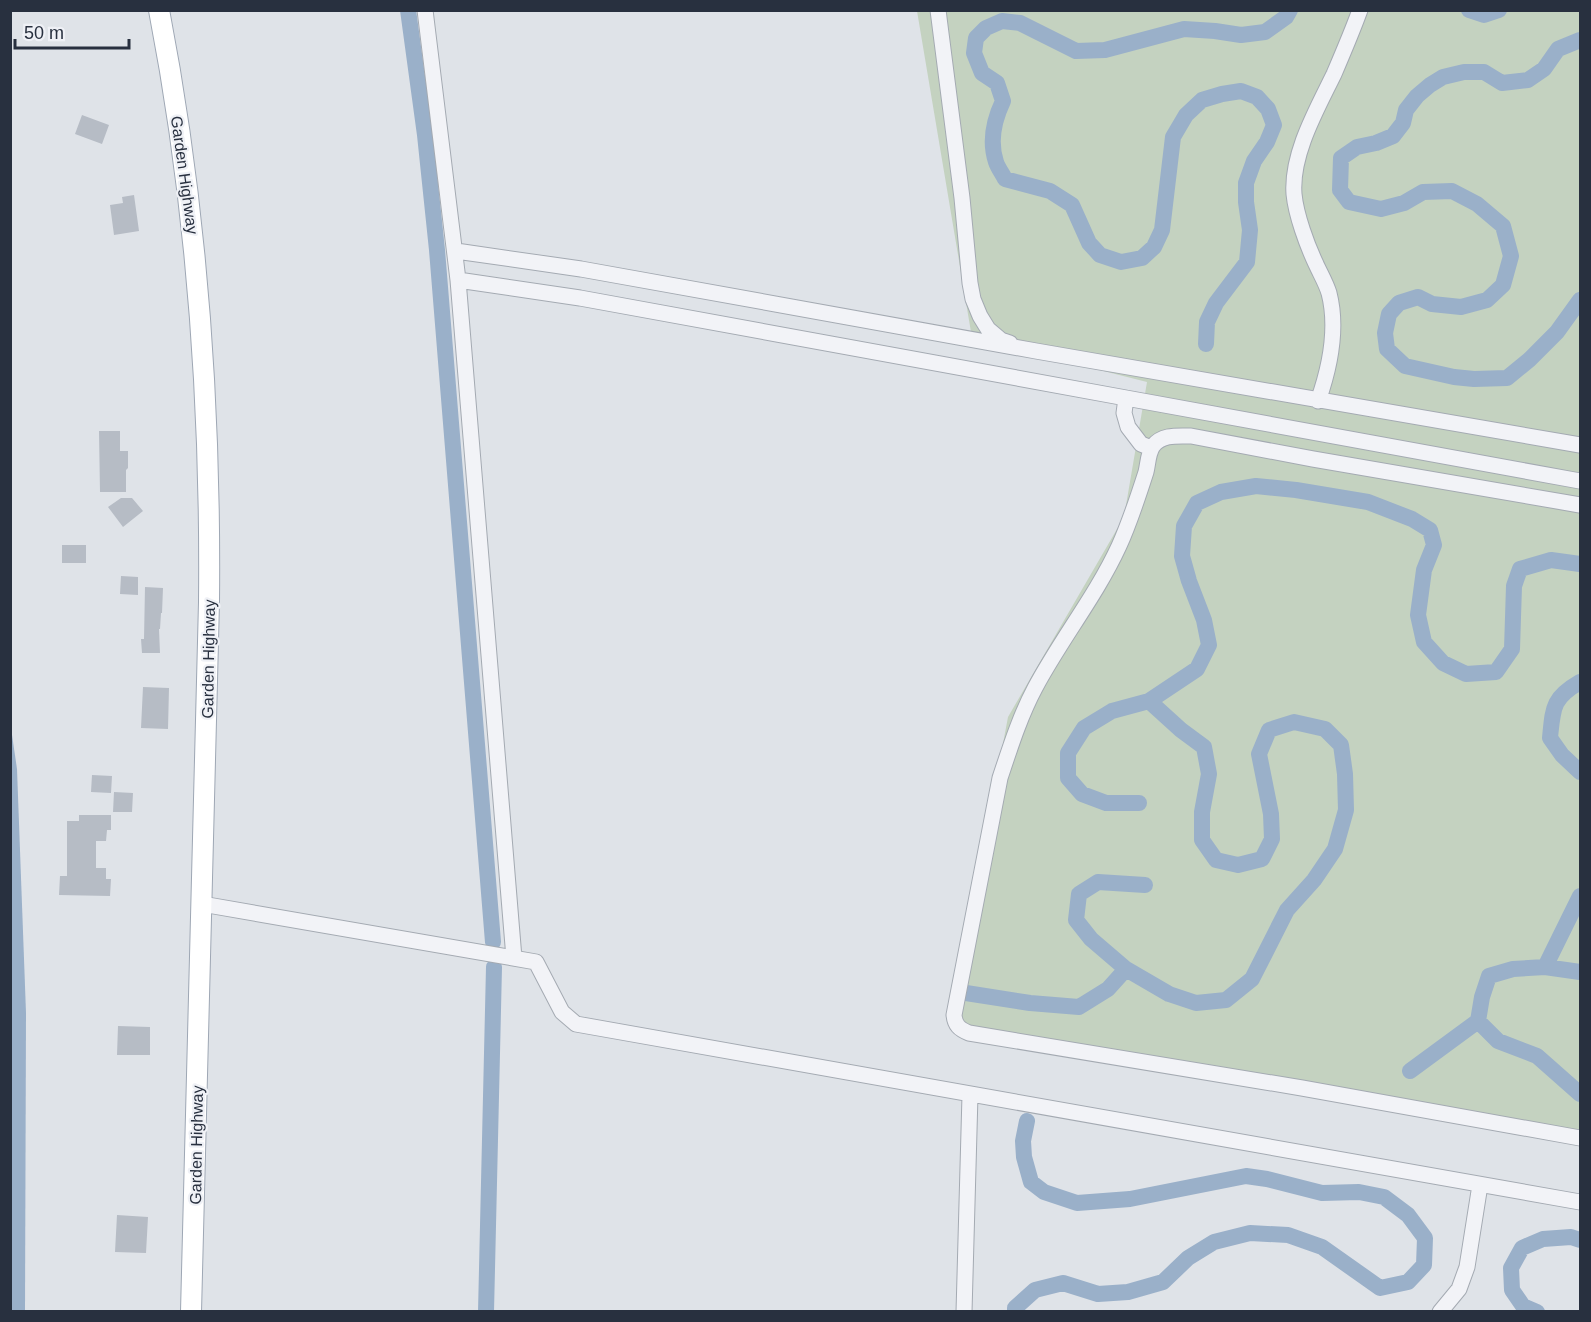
<svg xmlns="http://www.w3.org/2000/svg" width="1591" height="1322" font-family="Helvetica,sans-serif">
  <style>
    .green { fill: #c4d2c0 }
    .water { fill: #9ab0c9 }
    .lines { fill: none; stroke-linecap: round; stroke-linejoin: round }
    .canal { stroke: #9ab0c9; stroke-width: 16 }
    .building { fill: #b6bcc5 }
    .minor-casing { stroke: #a4aab2; stroke-width: 17 }
    .major-casing { stroke: #9ea7b4; stroke-width: 22 }
    .minor { stroke: #f2f3f7; stroke-width: 15 }
    .major { stroke: #fff; stroke-width: 20 }
    .labels { text-anchor: middle; stroke-width: 4.5; stroke-linejoin: round; paint-order: stroke }
    .street-label { font-size: 16px; fill: #28303f; stroke: #eff1f6 }
  </style>
  <rect width="100%" height="100%" fill="#dfe3e8"/>
  <path class="green" d="M917,11H1580V1137L950,1026L1008,717L1124,517L1147,382L972,338Z"/>
  <path class="water" d="M11,728L17,769L26,1013L25,1312L10,1311Z"/>
  <g class="lines">
    <path class="canal" d="M408,10L425,135L437,250L493,942
      M1469,10L1484,15L1499,10
      M1580,40L1558,49L1544,69L1528,80L1502,83L1484,72H1464L1443,77L1430,85L1417,96L1406,110L1403,123L1393,136L1376,143L1357,147L1341,158L1340,190L1349,202L1381,209L1404,203L1423,192L1452,191L1477,204L1503,226L1511,256L1503,285L1487,300L1461,307L1432,304L1418,297L1399,303L1389,314L1385,333L1387,349L1405,366L1454,377L1474,379L1507,378L1529,360L1557,332L1580,300
      M1206,344L1207,322L1216,303L1247,262L1250,230L1246,202V183L1254,161L1267,142L1274,125L1268,109L1257,97L1241,91L1222,94L1202,100L1186,115L1173,137L1162,230L1154,247L1142,258L1121,262L1100,255L1089,243L1072,205L1050,191L1005,179C1002,173 998,168 996,162C989,141 994,120 1003,101L997,83L982,73L974,53L976,38L986,28L1002,21L1020,23L1076,51L1105,50L1184,29L1215,31L1241,35L1265,32L1286,17L1290,10
      M1580,682C1552,698 1553,708 1550,738L1562,755L1580,772
      M1139,803H1106L1082,794L1068,778V753L1084,728L1112,711L1149,701
      M1545,967L1580,896
      M1126,969L1091,939L1076,920L1079,894L1098,882L1145,885
      M1580,972L1545,967L1513,969L1489,976L1482,997L1478,1021L1498,1041L1537,1056L1580,1094
      M966,993L1030,1003L1079,1007L1108,989L1126,969L1169,994L1196,1003L1226,1000L1252,979L1287,910L1314,880L1335,849L1346,810L1345,774L1341,745L1325,729L1294,722L1269,730L1259,754L1271,814L1272,839L1262,859L1238,865L1216,860L1202,840V812L1209,774L1204,747L1181,730L1149,701L1197,669L1209,645L1204,620L1189,581L1182,556L1184,526L1197,503L1221,492L1256,486L1296,490L1368,502L1412,519L1430,530L1434,545L1424,570L1418,615L1424,642L1443,663L1466,674L1496,672L1512,649L1514,586L1520,569L1551,560L1580,564
      M1410,1071L1478,1021
      M486,1312L494,967
      M1015,1312V1308L1035,1290L1063,1283L1098,1294L1128,1292L1163,1282L1188,1258L1214,1242L1250,1233L1288,1235L1322,1247L1380,1288L1408,1282L1424,1265L1425,1238L1408,1215L1384,1197L1359,1192L1322,1193L1267,1179L1246,1176L1130,1199L1077,1203L1044,1192L1031,1182L1024,1157L1023,1141L1027,1121
      M1537,1312L1523,1306L1512,1290L1511,1268L1522,1248L1543,1239L1571,1237L1580,1240"/>
  </g>
  <path class="building" d="M82,115L109,125L102,144L75,134Z
    M134,195L139,231L114,235L110,205L123,203L122,197Z
    M99,431H120V451H128V468L126,470V492H100Z
    M121,498H132L143,511L123,527L108,507Z
    M62,545H86V563H62Z
    M121,576L138,577V595L120,594Z
    M145,587L163,588L162,613H161L160,629H159L160,653H142L141,639H144Z
    M143,687L169,688L168,729L141,728Z
    M92,775L112,776L111,793L91,792Z
    M114,792L133,793L132,812H113Z
    M79,815H111V830H107L106,841H96V868H106V879H111L110,896L59,895L60,876H67V821H79Z
    M118,1026L150,1027V1055H117Z
    M117,1215L148,1217L146,1253L115,1252Z"/>
  <g class="lines">
    <g class="minor-casing">
      <path id="minor" d="M425,10L458,280L514,958
        M938,10L962,198L970,283L973,299L980,316L988,329L1001,340L1010,343
        M456,251L581,269L1036,351L1580,445
        M458,280L580,298L1126,398L1124,413L1128,427L1141,444L1151,448
        M1126,398L1580,481
        M1318,401C1330,367 1338,328 1329,293C1326,283 1320,273 1316,264C1307,245 1296,215 1294,194C1291,154 1317,109 1334,74C1343,53 1352,32 1360,10
        M1580,505L1313,459L1191,436C1178,436 1162,434 1153,446C1148,453 1148,464 1146,472C1138,497 1130,522 1119,546C1096,596 1061,639 1035,688C1020,716 1010,748 1000,778L954,1015C955,1025 959,1029 969,1033L1302,1088L1580,1138
        M202,904L536,962L562,1012L576,1024L1580,1202
        M964,1312L970,1095
        M1440,1312L1459,1289L1467,1267L1480,1185"/>
    </g>
    <g class="major-casing">
      <path id="major" d="M159,10C197,206 211,404 209,602L191,1312"/>
    </g>
    <use href="#minor" class="minor"/>
    <use href="#major" class="major"/>
  </g>
  <g class="labels">
    <g class="street-label">
      <text transform="translate(185 175) rotate(82)" y="6">Garden Highway</text>
      <text transform="translate(208 659) rotate(-89)" y="6">Garden Highway</text>
      <text transform="translate(196 1145) rotate(-89)" y="6">Garden Highway</text>
    </g>
  </g>
  <rect width="1591" height="1322" fill="none" stroke="#28303f" stroke-width="24"/>
  <path d="M15 39v9h114v-9" fill="none" stroke="#28303f" stroke-width="3"/>
  <text x="24" y="39" font-size="18" fill="#28303f" stroke="#eff1f6" stroke-width="4.5" paint-order="stroke">50 m</text>
</svg>
